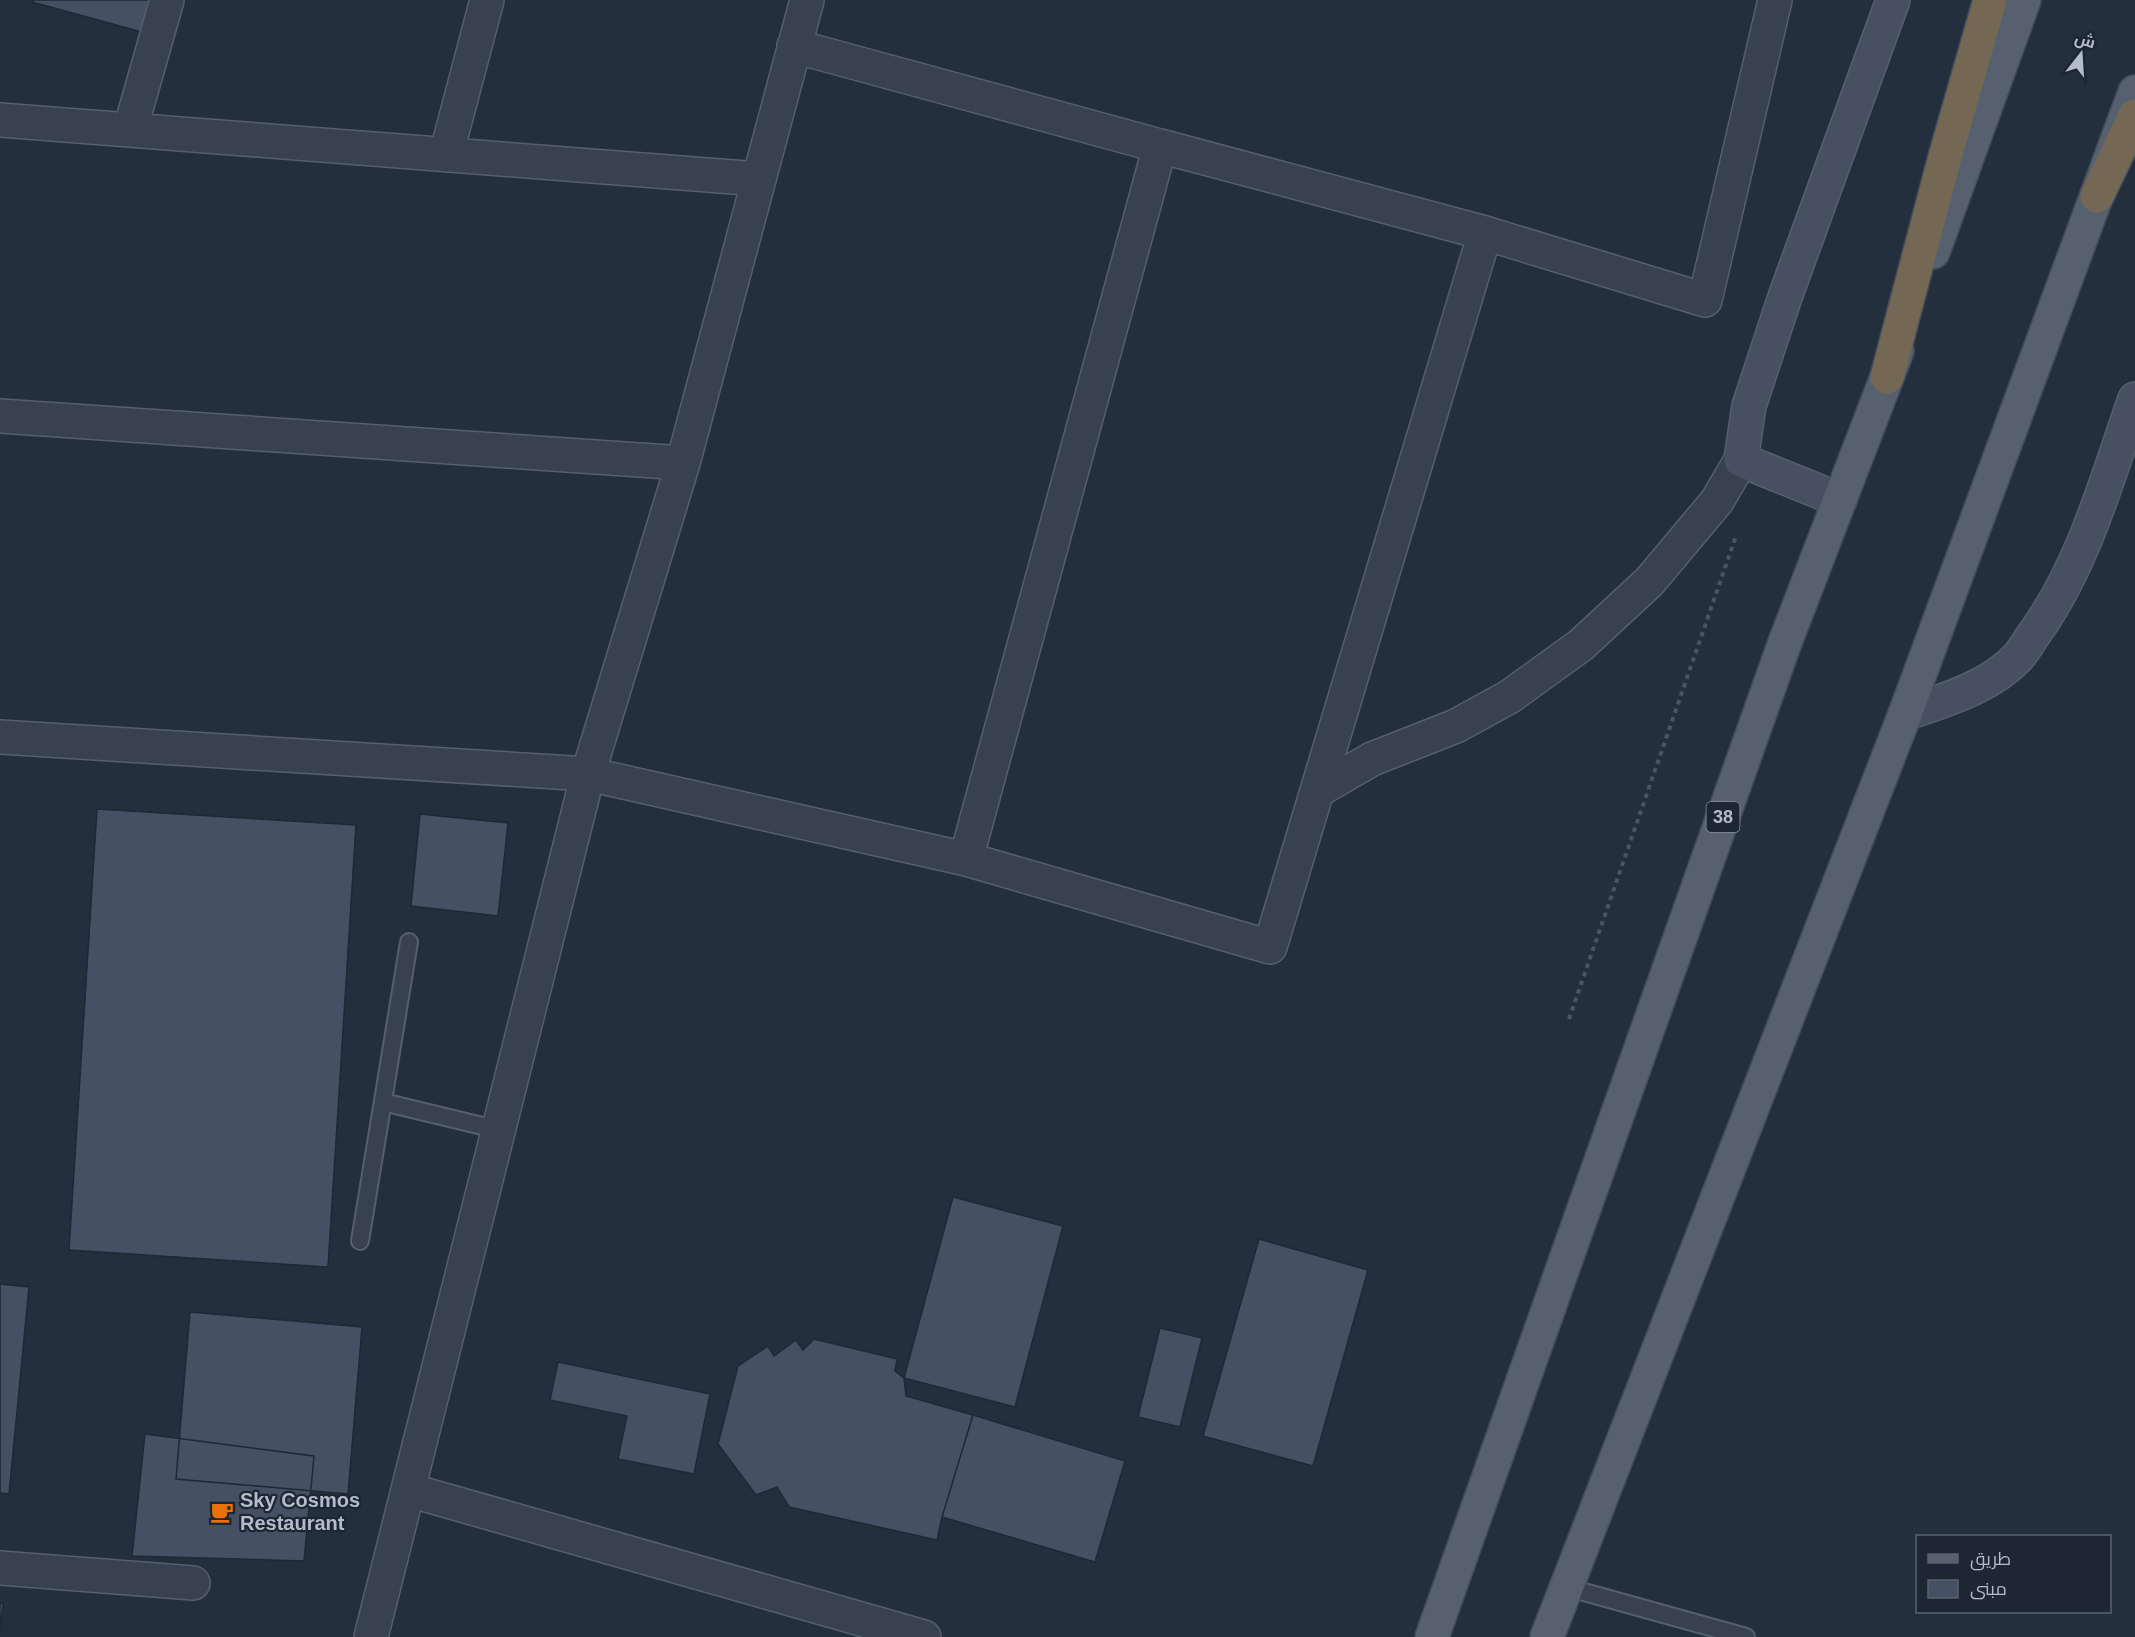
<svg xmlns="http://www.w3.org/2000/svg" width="2135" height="1637" font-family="Arial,Cairo,sans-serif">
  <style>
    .building { fill: #455162; stroke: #1f2835; stroke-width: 1.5 }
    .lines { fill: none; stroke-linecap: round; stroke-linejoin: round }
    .lane-casing { stroke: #565f6c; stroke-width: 20 }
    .street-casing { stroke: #565f6c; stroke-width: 36 }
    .secondary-casing { stroke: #565f6c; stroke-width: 36 }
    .primary-casing { stroke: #414a57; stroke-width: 36 }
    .highway-casing { stroke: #434c59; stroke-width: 36 }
    .path { stroke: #44595c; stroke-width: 4; stroke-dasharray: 4.5 4.5; stroke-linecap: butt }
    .lane { stroke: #38414e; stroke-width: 16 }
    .street { stroke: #38414e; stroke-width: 33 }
    .secondary { stroke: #465061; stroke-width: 33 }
    .primary { stroke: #56606e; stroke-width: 33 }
    .highway { stroke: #746855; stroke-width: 33 }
    .labels { text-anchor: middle; stroke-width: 4.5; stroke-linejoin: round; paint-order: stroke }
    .shield { fill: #1d2633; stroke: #878f9c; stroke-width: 1.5 }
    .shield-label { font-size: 18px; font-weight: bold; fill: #b4bcc9 }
    .poi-label { font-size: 20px; font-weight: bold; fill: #b4bcc9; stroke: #1d2633; text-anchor: start }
  </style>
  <rect width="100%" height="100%" fill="#242f3e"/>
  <path class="building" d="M33,0H151L142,32L32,2Z
    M97,809L356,825L328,1267L69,1250Z
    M420,814L508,823L498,916L411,906Z
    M953,1197L1063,1226L1015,1407L904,1378Z
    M1259,1239L1368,1270L1313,1466L1203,1436Z
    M0,1284L29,1287L9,1494L0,1493Z
    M190,1312L362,1327L348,1494L176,1479Z
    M1160,1328L1202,1338L1180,1427L1138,1417Z
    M814,1339L897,1359L895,1371L904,1378L906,1396L973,1415L942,1517L937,1540L789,1507L777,1487L756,1495L718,1444L738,1366L768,1346L774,1356L796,1340L803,1350Z
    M558,1362L710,1394L694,1474L618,1459L627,1416L550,1400Z
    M973,1415L1125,1461L1095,1562L942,1517Z
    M145,1434L314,1456L304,1561L132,1556Z
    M0,1603L3,1604L0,1635Z"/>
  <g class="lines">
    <g class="lane-casing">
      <path id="lane" d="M383,1102L499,1130
        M360,1241L409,942
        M1566,1587L1746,1637"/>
    </g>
    <g class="street-casing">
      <path id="street" d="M794,46L1160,146
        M0,120L759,179
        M130,130L167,0
        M446,155L487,0
        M1485,233L1705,300L1775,0
        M0,416L683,463
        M0,737L588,774L966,859L1270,947L1485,233L1160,146L966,859
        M1317,791L1372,759L1456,726L1509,697L1581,645L1650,581L1717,501L1741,460
        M409,1490L924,1637
        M0,1568L193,1583
        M371,1637L588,774L683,463L807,0"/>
    </g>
    <g class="secondary-casing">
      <path id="secondary" d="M1840,500L1741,460L1749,406L1785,297L1893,0
        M1905,714C1944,700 1989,688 2018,657C2024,650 2029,641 2034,634C2084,565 2107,478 2135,399"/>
    </g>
    <g class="primary-casing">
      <path id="primary" d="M1933,252L2024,0
        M1432,1637L1784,645L1897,351
        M1547,1637L1905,714L2135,92"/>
    </g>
    <g class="highway-casing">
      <path id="highway" d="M2097,196L2135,116
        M1887,377L1945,157L1990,0"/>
    </g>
    <path class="path" d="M1569,1019L1736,536"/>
    <use href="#lane" class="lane"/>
    <use href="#street" class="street"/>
    <use href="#secondary" class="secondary"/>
    <use href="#primary" class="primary"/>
    <use href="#highway" class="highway"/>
  </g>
  <defs>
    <g id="cafe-bare" transform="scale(1.8)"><path d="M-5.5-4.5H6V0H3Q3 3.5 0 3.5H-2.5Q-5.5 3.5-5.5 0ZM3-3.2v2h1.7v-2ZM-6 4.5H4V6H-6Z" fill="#e8710a" stroke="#1d2633" stroke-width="2.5" paint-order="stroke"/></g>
  </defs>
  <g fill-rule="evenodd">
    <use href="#cafe-bare" x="222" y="1512"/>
  </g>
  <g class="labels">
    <rect class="shield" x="1706.5" y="802" width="33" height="30" rx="4.5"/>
    <g class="shield-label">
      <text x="1723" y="823">38</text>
    </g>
    <g class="poi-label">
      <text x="240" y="1507">Sky Cosmos<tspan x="240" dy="23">Restaurant</tspan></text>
    </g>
  </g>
  <rect x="1916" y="1535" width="195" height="78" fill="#1d2633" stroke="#59626f" stroke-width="1.5"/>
  <rect x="1928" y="1554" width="30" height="9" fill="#56606e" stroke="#59626f" stroke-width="1.5"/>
  <text x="1970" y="1565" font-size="18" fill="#b4bcc9">طريق</text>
  <rect x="1928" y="1580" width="30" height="18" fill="#455162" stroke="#59626f" stroke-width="1.5"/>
  <text x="1970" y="1595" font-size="18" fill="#b4bcc9">مبنى</text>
  <g transform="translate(2081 54) rotate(17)" stroke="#1d2633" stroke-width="4.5" paint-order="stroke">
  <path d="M0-4.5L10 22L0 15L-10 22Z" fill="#b4bcc9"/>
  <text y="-9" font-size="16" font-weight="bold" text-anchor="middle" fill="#b4bcc9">ش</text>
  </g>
</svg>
